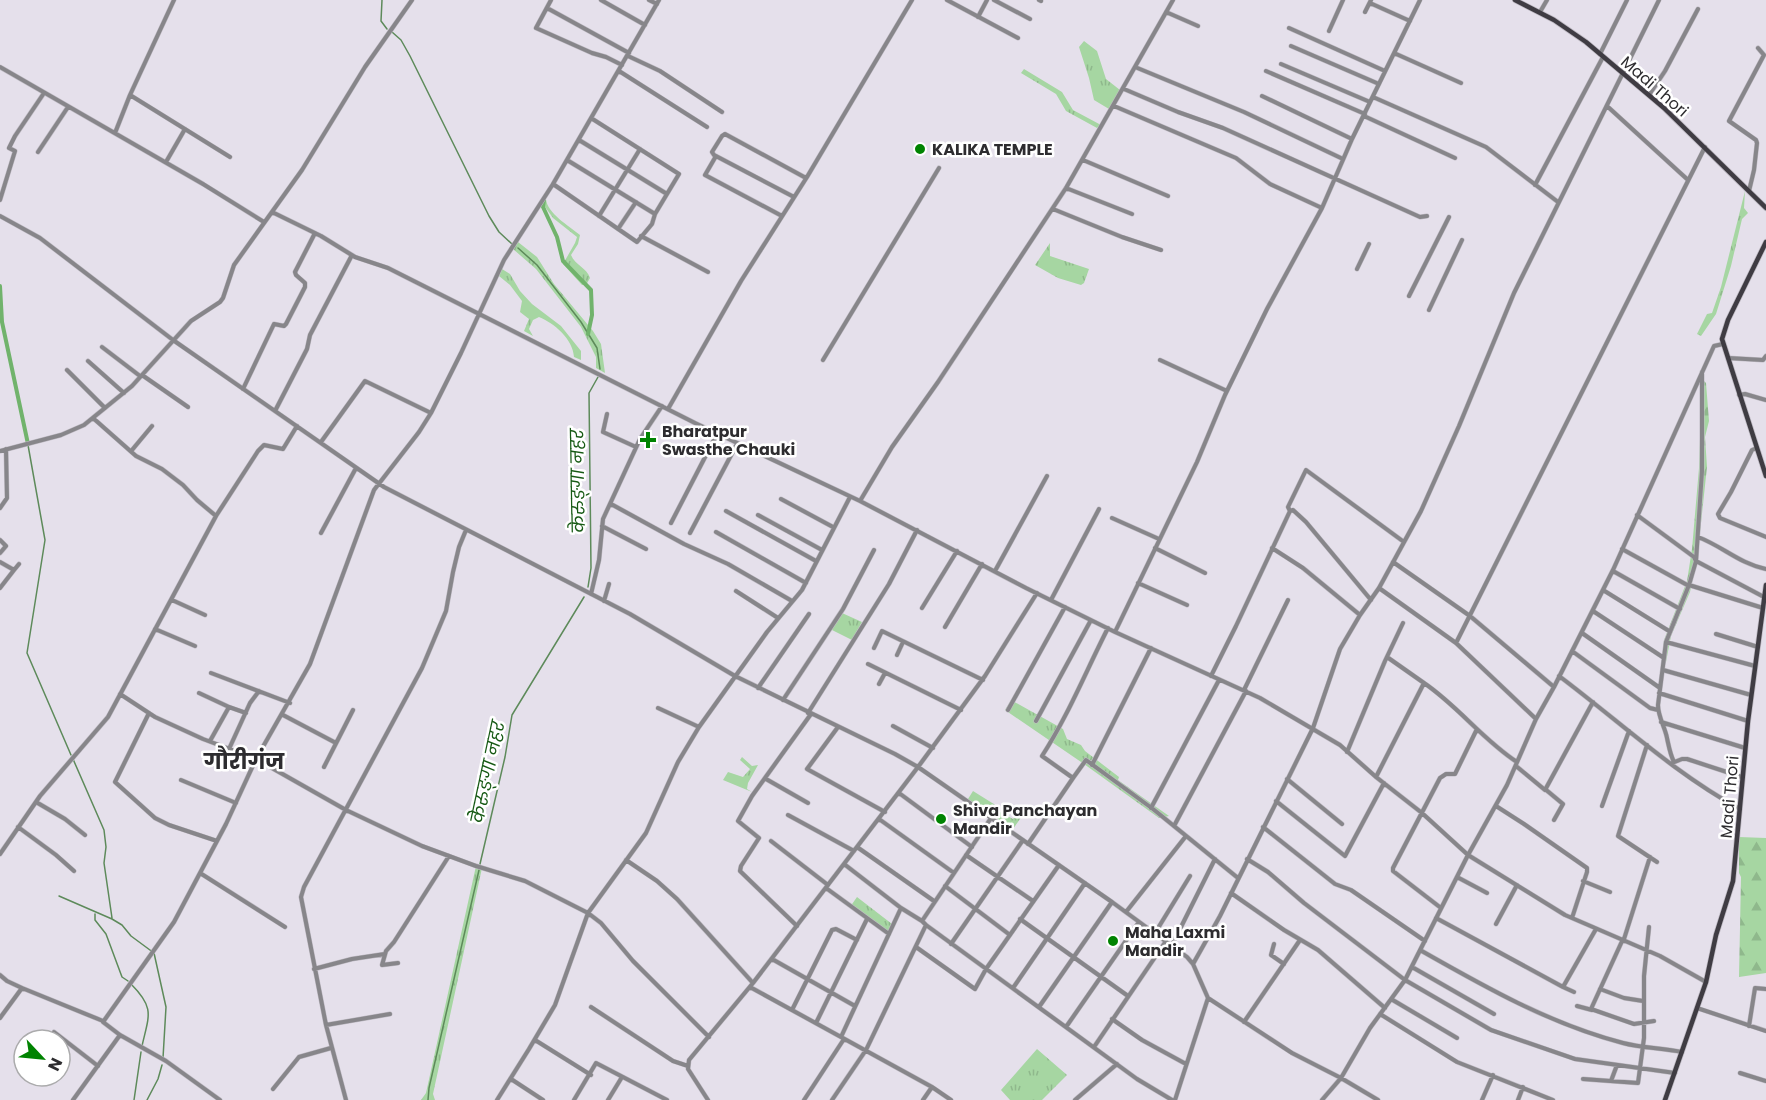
<svg xmlns="http://www.w3.org/2000/svg" width="1766" height="1100" font-family="Poppins,'Noto Sans Devanagari',sans-serif">
  <style>
    .grass { fill: url(#grass-tufts) }
    .forest { fill: url(#forest-firs) }
    .lines { fill: none; stroke-linecap: round; stroke-linejoin: round }
    .stream { stroke: #5d8a5a; stroke-width: 1.5 }
    .canal { stroke: #71b36c; stroke-width: 4 }
    .minor-casing { stroke: #c0bcc5; stroke-width: 5 }
    .major-casing { stroke: #c0bcc5; stroke-width: 6 }
    .minor { stroke: #87868a; stroke-width: 4 }
    .major { stroke: #3f3c43; stroke-width: 4.5 }
    .poi-dot { fill: #008301; stroke: #fff; stroke-width: 2 }
    .labels { text-anchor: middle; stroke-width: 5; stroke-linejoin: round; paint-order: stroke }
    .street-label { font-size: 16px; fill: #2d2c2f; stroke: #fff }
    .poi-label { font-size: 16px; font-weight: bold; fill: #2d2c2f; stroke: #fff; text-anchor: start }
    .water-label { font-size: 18px; font-style: italic; fill: #175a15; stroke: #fff }
    .district-label { font-size: 22px; font-weight: bold; fill: #2d2c2f; stroke: #fff }
  </style>
  <defs>
    <pattern id="grass-tufts" width="24" height="20" patternUnits="userSpaceOnUse" patternTransform="scale(1.5)"><rect width="24" height="20" fill="#a6d6a2"/><path d="M3 7l-1-3M5 7V3M7 7l1-3M15 17l-1-3M17 17v-4M19 17l1-3" fill="none" stroke="#8fb88c"/></pattern>
    <pattern id="forest-firs" width="22" height="20" patternUnits="userSpaceOnUse" patternTransform="scale(1.5)"><rect width="22" height="20" fill="#a6d6a2"/><path d="M5 1l3.5 6h-7zM16 11l3.5 6h-7z" fill="#8fb88c"/></pattern>
  </defs>
  <rect width="100%" height="100%" fill="#e5e0eb"/>
  <path class="grass" d="M1084,41L1097,51L1106,79L1120,90L1109,109L1094,100L1089,78L1079,47Z
    M1024,69L1062,92L1073,110L1101,125L1097,128L1066,111L1056,94L1021,73Z
    M1745,191L1744,208L1748,213L1742,219L1731,266L1716,314L1701,336L1697,334L1707,314L1712,313L1721,287Z
    M546,199C547,213 569,226 580,235L578,244L571,255C575,265 587,268 590,278L586,285H582L563,264L575,243L577,237L553,218L543,204Z
    M518,242L537,257L554,284L593,331L601,344L605,373L596,368V357L581,327L536,269L513,249Z
    M1050,243V256L1089,269L1084,283L1081,285L1058,278L1035,265Z
    M502,269L510,274L520,291L532,304L561,326L581,351V360L574,357C573,339 554,323 539,317L533,320L529,329L533,336L524,331L529,319L520,312L522,301L510,285L499,276Z
    M842,613L862,622L852,640L830,629Z
    M1011,700L1063,729L1067,739L1081,745L1085,751L1119,777L1118,780L1169,816L1159,818L1084,764L1005,710Z
    M742,757L752,766L758,765L748,783L747,789L752,792L723,780L728,772L743,777L750,769L740,760Z
    M973,791L997,806L996,810L1013,819L1024,806H1029L1013,829L968,799Z
    M476,866L482,868L433,1094L435,1100H421L426,1093Z
    M857,897L892,924L888,932L850,907Z
    M1037,1049L1067,1075L1042,1100H1010L1001,1090Z"/>
  <path class="forest" d="M1702,379L1706,383L1709,421L1705,437L1707,467L1697,560L1690,592L1671,636L1666,662L1661,667L1664,640L1687,581L1692,549L1699,468Z
    M1739,837L1766,838V973L1739,977L1741,877L1739,873Z"/>
  <g class="lines">
    <path class="stream" d="M382,0L381,21L387,29
      M392,32L401,40L410,56L489,216L499,232L512,244
      M518,248L537,265L581,322L597,348L600,369
      M28,445L45,540L27,653L71,755
      M588,587L591,568L589,393L598,377
      M73,759L104,830L106,847L104,863L112,918
      M480,864L505,757L512,715L584,597
      M59,896L112,919L122,925L131,936L154,953L166,1007L163,1058
      M95,914V920L106,934L122,977L128,981
      M131,984C155,1008 149,1015 142,1046
      M134,1100L141,1052
      M147,1100L158,1079L162,1065
      M428,1100L429,1088L479,870"/>
    <path class="canal" d="M544,200L543,207L557,237L563,261L591,290L592,315L588,334
      M0,286L2,322L28,444"/>
    <g class="minor-casing">
      <path id="minor" d="M551,0L536,28L592,53L606,57L622,65
        M601,0L645,25
        M649,0L657,4
        M947,0L1018,38
        M994,0L1030,19
        M1039,0L1041,1
        M1370,3L1410,21
        M547,8L629,53
        M1166,12L1198,26
        M1365,12L1371,0
        M1540,12L1547,0
        M978,17L987,0
        M1289,28L1385,71
        M1329,31L1343,0
        M1291,46L1379,84
        M1394,53L1461,83
        M1600,54L1627,0
        M628,56L660,71L722,112
        M1281,64L1370,102
        M0,67L203,184L264,222
        M1135,67L1244,112L1343,159
        M619,71L707,127
        M1266,71L1365,114
        M1124,89L1178,112L1223,128L1420,217L1427,216
        M130,95L230,157
        M1649,95L1665,71L1698,9
        M1262,96L1352,139
        M1373,97L1486,147L1558,202
        M1114,106L1236,158L1270,184L1322,208
        M1607,106L1688,180
        M1364,116L1455,158
        M115,133L130,95L174,0
        M579,140L667,194
        M38,152L68,107
        M716,156L705,175L782,216
        M567,160L655,214
        M1083,160L1168,196
        M166,162L185,129
        M553,184L637,242L652,224L655,214L679,174L591,118
        M1535,185L1603,57
        M1066,188L1132,214
        M1749,191L1754,170L1757,143L1756,140L1729,121L1764,55L1758,48
        M794,197L714,155L712,152L722,136L725,134L806,178
        M0,200L15,151L9,148L15,136L44,93
        M1053,209L1122,237L1161,250
        M272,212L321,236L355,257L388,268L695,423L860,501L1026,588L1115,632L1260,698L1340,745L1376,777L1422,813L1468,855L1565,915L1660,956L1706,982
        M0,216L40,238L173,340L384,487L630,614L735,676L895,754L918,767L1112,902L1187,957L1193,964L1208,998L1175,1100
        M599,216L640,149
        M618,229L636,202
        M641,236L708,272
        M1357,269L1369,244
        M1409,296L1449,217
        M1429,310L1462,240
        M102,347L140,376
        M1728,358L1763,360L1766,356
        M823,360L939,168
        M1160,360L1227,391
        M88,361L124,393
        M67,370L105,408
        M142,375L188,407
        M243,389L274,324L284,326L286,324L305,287V283L296,275L295,272L315,233
        M1739,395L1745,394L1766,400
        M668,409L741,281L807,177L912,0
        M275,411L307,349L310,335L352,255
        M607,414L603,432L636,447
        M93,418L136,456L162,469L183,485L197,500L216,516
        M321,442L365,381L431,413
        M1757,448L1752,450L1731,492L1718,514L1720,518L1766,537
        M132,450L152,426
        M0,451L61,435L84,425L132,386L191,321L220,302L223,298L234,265L302,170L365,67L412,0
        M781,499L833,527
        M860,501L892,447L938,382L1066,188L1173,0
        M611,504L684,544L728,564L792,601
        M0,508L7,498L6,449
        M726,511L816,561
        M1290,511L1288,507L1306,470L1404,542
        M758,515L822,550
        M1637,515L1694,557L1696,561L1764,597
        M1112,518L1159,539
        M671,523L717,434
        M602,526L646,549
        M716,532L806,583
        M321,533L356,468
        M690,533L737,444
        M1698,537C1722,546 1740,564 1766,569
        M0,540L6,546L0,553
        M1155,548L1205,573
        M1272,548L1303,568L1360,615
        M1622,549L1689,586
        M0,562L14,570L0,588
        M14,570L19,564
        M995,571L1047,476
        M1613,571L1680,609
        M1138,583L1187,605
        M1689,585L1763,608
        M1379,588L1456,643L1536,719
        M1603,590L1669,631
        M736,591L778,618
        M591,594L599,560L603,519L640,439L662,406
        M172,600L205,615
        M1051,600L1099,509
        M604,601L609,584
        M922,608L957,551
        M1593,611L1664,658
        M945,627L982,564
        M155,629L195,646
        M1115,632L1197,462L1225,395L1267,309L1322,208L1352,139L1420,0
        M1582,633L1660,688
        M1716,634L1758,647
        M1666,642L1755,666
        M1456,643L1705,147
        M874,648L882,631L983,680
        M1572,651L1650,708L1658,710
        M897,655L903,642
        M1387,657L1424,683
        M868,664L961,710
        M1663,670L1751,695
        M211,673L290,703
        M1211,676L1236,626L1290,511L1293,510L1306,522L1371,600
        M1559,676C1619,721 1674,773 1740,809
        M879,684L885,673
        M1554,687L1613,570L1714,346L1723,344
        M758,688L809,614
        M1244,690L1288,600
        M199,693L229,707
        M1659,693L1748,721
        M120,694L155,717L203,739L256,759L346,810L422,846L476,866L525,881L588,913L601,923L633,961L709,1037
        M783,700L843,609L874,550
        M658,708L699,727
        M1008,710L1065,607
        M149,713L115,782L155,818L169,825L217,841
        M808,713L889,584L917,530
        M283,715L336,743
        M1036,721L1091,620
        M1661,722L1745,748
        M893,726L933,748
        M838,727L807,769L885,812
        M210,741L229,707L246,713
        M1647,745L1618,836L1657,862
        M229,749L250,703L259,691
        M1347,752L1385,661L1403,623
        M1674,762C1670,754 1669,747 1667,738C1665,727 1658,717 1658,705L1666,642L1689,585L1696,561L1702,471V372
        M1672,763L1682,759H1687L1742,777
        M1092,765L1151,648
        M1516,766L1545,790L1593,702
        M324,767L353,710
        M1376,777L1424,683C1458,706 1483,740 1517,762
        M1073,778L1086,760L1153,809L1238,878
        M766,779L808,803
        M1287,779L1342,824
        M181,780L236,803
        M1545,789L1563,804L1554,820
        M899,793L972,847
        M1276,801L1345,856L1384,783
        M36,802L65,819L85,835
        M1496,806L1524,824L1587,868V872L1572,918
        M1602,806L1629,731
        M1151,808L1219,680
        M788,815L854,851
        M879,819L954,873
        M1174,826L1246,691
        M18,827L56,855L74,871
        M1263,827L1335,884L1351,890L1425,941
        M771,841L828,885
        M1028,844L1073,778L1042,756C1068,716 1086,671 1108,628
        M857,847L934,901
        M0,854L40,796L108,717L216,516L258,451L264,445L283,449L297,426
        M966,855L1033,901
        M1247,859L1268,872L1304,903L1405,980L1491,1030L1575,1059L1675,1073
        M626,860L657,881L677,899L753,983
        M844,864L901,908
        M200,873L285,927
        M1457,877L1487,893
        M1583,881L1610,892
        M945,886L1010,935
        M826,888L889,934
        M1231,893L1284,930L1318,950L1385,1008
        M1441,908L1393,871V868L1440,778L1446,774H1455L1477,729
        M1126,912L1186,836
        M1436,918L1563,987L1596,929
        M1020,919L1128,996
        M1496,924L1517,885
        M926,925L1137,1079L1172,1100
        M797,926L740,871L741,866L759,838L738,821L752,796L811,714
        M1155,933L1190,876
        M1623,939L1591,1009L1634,1024L1654,1021
        M1624,939L1650,857
        M951,944L1023,840
        M1274,944L1271,955L1284,964
        M1172,945L1215,859
        M916,947L975,989L986,969L1059,865
        M1420,950C1485,987 1550,1024 1623,1043C1642,1048 1663,1048 1682,1052
        M772,959L855,1006
        M398,963L382,965L386,951L394,942L449,856
        M1193,964L1220,916L1313,728L1340,649L1360,615L1379,588L1421,511L1459,426L1514,293L1659,0
        M1412,967L1494,1014
        M314,969L352,959L385,954
        M0,975L7,981L22,988
        M750,987L932,1087L951,1100
        M1563,987L1574,992
        M1013,988L1085,883
        M1600,989L1624,998L1643,1001
        M1208,998L1292,1053L1341,1078L1378,1100
        M1391,999L1457,1038
        M1577,1006L1592,1010
        M591,1007L673,1061L688,1066
        M1039,1007L1112,902
        M1697,1008L1766,1031
        M792,1010L832,930L836,929L857,940
        M1380,1014L1457,1062L1553,1100
        M0,1018L22,988L103,1021
        M1112,1019L1142,1040L1186,1064
        M1244,1022L1300,940
        M816,1023L867,919
        M326,1025L390,1014
        M1749,1026L1755,988L1766,989
        M1066,1027L1139,922
        M54,1032L98,1066
        M120,1035L166,1061L220,1100
        M841,1037L901,908L922,921
        M535,1040L591,1075
        M1094,1047L1166,941
        M1740,1073L1766,1081
        M511,1079L543,1100
        M1583,1079L1638,1083L1644,1038V976L1649,927
        M1611,1081L1617,1065
        M273,1089L299,1057L331,1048
        M73,1100L120,1035L103,1022L174,922L226,824L256,759L310,664L374,490L419,432L431,413L461,353L504,260L553,184L659,0
        M346,1100L326,1025L301,897L304,887L422,668L446,611L453,572L459,547L466,530
        M497,1100L529,1049L555,1005L588,913L646,833L678,762L699,727L767,632L802,590L850,497
        M574,1100L596,1063L667,1100
        M608,1100L622,1077
        M708,1100L688,1069L689,1060L753,983L918,767L985,676L1037,593
        M804,1100L844,1039
        M832,1100L866,1050L926,925L922,921L991,818
        M923,1100L932,1087
        M1075,1100L1117,1064
        M1322,1100L1341,1078L1370,1028L1405,980L1468,855L1507,785L1536,719L1554,687L1470,616L1393,562
        M1482,1100L1493,1075
        M1518,1100L1523,1087"/>
    </g>
    <g class="major-casing">
      <path id="major" d="M1515,0L1554,20L1586,42L1664,108L1766,208
        M1766,242L1728,320L1722,339L1766,476
        M1665,1100L1706,982L1716,935L1733,881L1748,721L1766,585"/>
    </g>
    <use href="#minor" class="minor"/>
    <use href="#major" class="major"/>
  </g>
  <g class="poi-dot">
    <circle cx="920" cy="149" r="6"/>
    <path d="M645 431h6v6h6v6h-6v6h-6v-6h-6v-6h6z"/>
    <circle cx="941" cy="819" r="6"/>
    <circle cx="1113" cy="941" r="6"/>
  </g>
  <g class="labels">
    <g class="street-label">
      <text transform="translate(1655 86) rotate(41)" y="6">Madi Thori</text>
      <text transform="translate(1729 797) rotate(-85)" y="6">Madi Thori</text>
    </g>
    <g class="poi-label">
      <text x="932" y="155">KALIKA TEMPLE</text>
      <text x="662" y="437">Bharatpur<tspan x="662" dy="18">Swasthe Chauki</tspan></text>
      <text x="953" y="816">Shiva Panchayan<tspan x="953" dy="18">Mandir</tspan></text>
      <text x="1125" y="938">Maha Laxmi<tspan x="1125" dy="18">Mandir</tspan></text>
    </g>
    <g class="water-label">
      <text transform="translate(578 481) rotate(-91)" y="6">केरुङ्गा नहर</text>
      <text transform="translate(488 772) rotate(-78)" y="6">केेरुङ्गा नहर</text>
    </g>
    <g class="district-label">
      <text x="244" y="769">गौरीगंज</text>
    </g>
  </g>
  <g transform="translate(42 1058) rotate(116)"><circle r="28" fill="#ffffff" stroke="#ababac" stroke-width="1.5"/>
  <path d="M0-4.5L10 22L0 15L-10 22Z" fill="#008301"/>
  <text y="-9" font-size="16" font-weight="bold" text-anchor="middle" fill="#2d2c2f">N</text>
  </g>
</svg>
